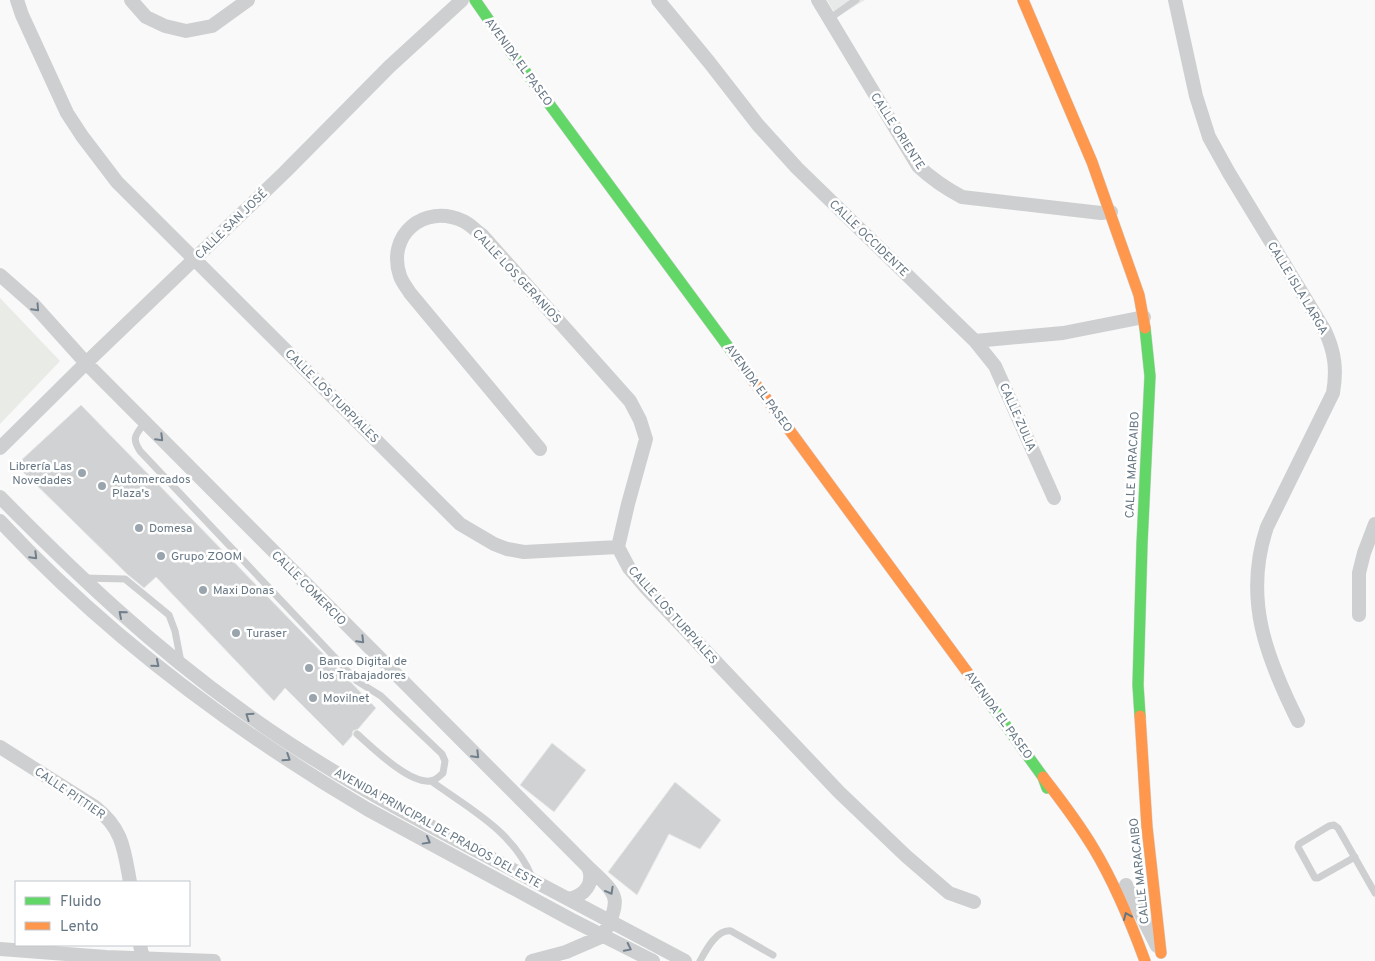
<svg xmlns="http://www.w3.org/2000/svg" width="1375" height="961" font-family="Overpass,sans-serif">
  <style>
    .built { fill: #e8e9e9 }
    .green { fill: #e8ebe6 }
    .building { fill: #d0d2d3; stroke: #e8e8e8 }
    .lines { fill: none; stroke-linecap: round; stroke-linejoin: round }
    .fast-casing { stroke: #d5d6d7; stroke-width: 12 }
    .slow-casing { stroke: #d5d6d7; stroke-width: 12 }
    .lane { stroke: #cecfd0; stroke-width: 7 }
    .street { stroke: #cecfd0; stroke-width: 14 }
    .fast { stroke: #63d668; stroke-width: 11 }
    .slow { stroke: #ff974d; stroke-width: 11 }
    .oneway { stroke: #707f8b }
    .oneway2 { stroke: #657683 }
    .poi-dot { fill: #99a4ac; stroke: #fff; stroke-width: 2 }
    .labels { text-anchor: middle; stroke-width: 5; stroke-linejoin: round; paint-order: stroke }
    .street-label { font-size: 12px; fill: #657683; stroke: #fff }
    .poi-label { font-size: 12px; fill: #657683; stroke: #fff; text-anchor: start }
  </style>
  <rect width="100%" height="100%" fill="#f9f9f9"/>
  <path class="built" d="M827,0H865L837,17Z"/>
  <path class="green" d="M0,298L60,361L0,424Z"/>
  <path class="building" d="M81,405L376,708L358,729L353,731L352,736L343,746L285,688L274,701L156,577L144,588L127,574L16,465Z
    M552,743L586,770L554,812L520,785Z
    M675,782L721,820L700,849L669,834L637,895L608,872Z"/>
  <g class="lines">
    <g class="fast-casing">
      <path id="fast" d="M475,0L511,52L735,356
        M976,684L1043,777L1047,788
        M1140,716L1138,685L1142,544L1150,376L1145,328"/>
    </g>
    <g class="slow-casing">
      <path id="slow" d="M1023,0L1092,162L1139,295L1145,328
        M735,356L976,684
        M1140,716L1147,827L1161,953
        M1043,777C1061,800 1079,824 1094,849C1115,884 1131,923 1145,961"/>
    </g>
    <path class="lane" d="M829,19L856,0
      M145,422C136,435 131,437 140,451L357,681L381,696L442,754L445,761L443,773C440,776 435,781 430,781C409,784 372,747 357,734
      M83,578L125,579L169,615L175,631L181,662
      M431,781C470,809 513,831 532,877
      M1355,857L1318,878H1315L1298,847L1299,844L1329,826L1334,825L1338,828L1375,893
      M700,961C706,950 717,929 731,931L773,955"/>
    <path class="street" d="M17,0L22,15L67,113L82,136L117,182L460,524L494,544L507,549L524,552L618,547
      M131,0L146,17L165,26L186,31L212,26L248,0
      M658,0L709,62L758,125L797,168L975,341L1063,333L1144,317
      M818,0L918,166C932,179 945,188 962,197L1101,213L1111,212
      M1175,0L1196,96L1209,137L1229,173L1325,331C1335,352 1337,370 1333,393L1267,527C1243,598 1266,657 1298,721
      M0,275L33,304L86,363L588,867C595,883 585,896 568,899
      M975,341L995,366L1054,498
      M0,448L86,363L285,172L389,67L462,0
      M540,449L410,293C407,288 402,282 400,276C386,235 424,203 463,221C470,224 476,231 482,235L630,401L640,420L646,439L628,504L618,547
      M0,497C76,574 153,647 241,710C323,770 414,818 504,865C565,897 625,929 685,961
      M0,521C105,634 235,731 367,809L572,920L653,961
      M618,547L629,568L647,589L839,792L906,856L949,893L974,902
      M1359,615V573L1364,553L1375,524
      M0,747L95,807C123,829 124,849 130,882
      M1126,885L1157,946
      M140,945L143,959
      M0,949L106,957L214,961
      M532,961L566,952L603,936C622,897 619,896 588,867"/>
    <use href="#fast" class="fast"/>
    <use href="#slow" class="slow"/>
  </g>
  <defs><path id="oneway-chevron" d="M-2-3.5L2.5 0L-2 3.5" fill="none" stroke-width="1.6" stroke-linecap="round" stroke-linejoin="round" transform="scale(1.25)"/></defs>
  <g class="oneway">
    <use href="#oneway-chevron" transform="translate(36 308) rotate(47)"/>
    <use href="#oneway-chevron" transform="translate(160 438) rotate(45)"/>
    <use href="#oneway-chevron" transform="translate(34 556) rotate(45)"/>
    <use href="#oneway-chevron" transform="translate(122 614) rotate(-139)"/>
    <use href="#oneway-chevron" transform="translate(361 640) rotate(45)"/>
    <use href="#oneway-chevron" transform="translate(156 664) rotate(40)"/>
    <use href="#oneway-chevron" transform="translate(249 716) rotate(-146)"/>
    <use href="#oneway-chevron" transform="translate(476 755) rotate(45)"/>
    <use href="#oneway-chevron" transform="translate(287 758) rotate(33)"/>
    <use href="#oneway-chevron" transform="translate(427 841) rotate(29)"/>
    <use href="#oneway-chevron" transform="translate(610 891) rotate(61)"/>
    <use href="#oneway-chevron" transform="translate(628 948) rotate(26)"/>
  </g>
  <use class="oneway2" href="#oneway-chevron" transform="translate(1127 916) rotate(-113)"/>
  <g class="poi-dot">
    <circle cx="82" cy="473" r="5"/>
    <circle cx="102" cy="486" r="5"/>
    <circle cx="139" cy="528" r="5"/>
    <circle cx="161" cy="556" r="5"/>
    <circle cx="203" cy="590" r="5"/>
    <circle cx="236" cy="633" r="5"/>
    <circle cx="309" cy="668" r="5"/>
    <circle cx="313" cy="698" r="5"/>
  </g>
  <g class="labels">
    <g class="street-label">
      <text transform="translate(519 62) rotate(54)" y="4">AVENIDA EL PASEO</text>
      <text transform="translate(898 131) rotate(57)" y="4">CALLE ORIENTE</text>
      <text transform="translate(231 224) rotate(-44)" y="4">CALLE SAN JOSÉ</text>
      <text transform="translate(869 238) rotate(44)" y="4">CALLE OCCIDENTE</text>
      <text transform="translate(517 276) rotate(47)" y="4">CALLE LOS GERANIOS</text>
      <text transform="translate(1298 288) rotate(59)" y="4">CALLE ISLA LARGA</text>
      <text transform="translate(759 388) rotate(54)" y="4">AVENIDA EL PASEO</text>
      <text transform="translate(332 396) rotate(45)" y="4">CALLE LOS TURPIALES</text>
      <text transform="translate(1018 417) rotate(66)" y="4">CALLE ZULIA</text>
      <text transform="translate(1132 465) rotate(-87)" y="4">CALLE MARACAIBO</text>
      <text transform="translate(309 588) rotate(45)" y="4">CALLE COMERCIO</text>
      <text transform="translate(673 615) rotate(48)" y="4">CALLE LOS TURPIALES</text>
      <text transform="translate(999 715) rotate(54)" y="4">AVENIDA EL PASEO</text>
      <text transform="translate(70 793) rotate(34)" y="4">CALLE PITTIER</text>
      <text transform="translate(438 828) rotate(29)" y="4">AVENIDA PRINCIPAL DE PRADOS DEL ESTE</text>
      <text transform="translate(1139 871) rotate(-96)" y="4">CALLE MARACAIBO</text>
    </g>
    <g class="poi-label">
      <text x="72" y="470" text-anchor="end">Librería Las<tspan x="72" dy="14">Novedades</tspan></text>
      <text x="112" y="483">Automercados<tspan x="112" dy="14">Plaza's</tspan></text>
      <text x="149" y="532">Domesa</text>
      <text x="171" y="560">Grupo ZOOM</text>
      <text x="213" y="594">Maxi Donas</text>
      <text x="246" y="637">Turaser</text>
      <text x="319" y="665">Banco Digital de<tspan x="319" dy="14">los Trabajadores</tspan></text>
      <text x="323" y="702">Movilnet</text>
    </g>
  </g>
  <rect x="15" y="881" width="175" height="65" fill="#ffffff" stroke="#c1c8cd"/>
  <rect x="25" y="897" width="25" height="8" fill="#63d668" stroke="#c1c8cd"/>
  <text x="60" y="906" font-size="15" fill="#657683">Fluido</text>
  <rect x="25" y="922" width="25" height="8" fill="#ff974d" stroke="#c1c8cd"/>
  <text x="60" y="931" font-size="15" fill="#657683">Lento</text>
</svg>
